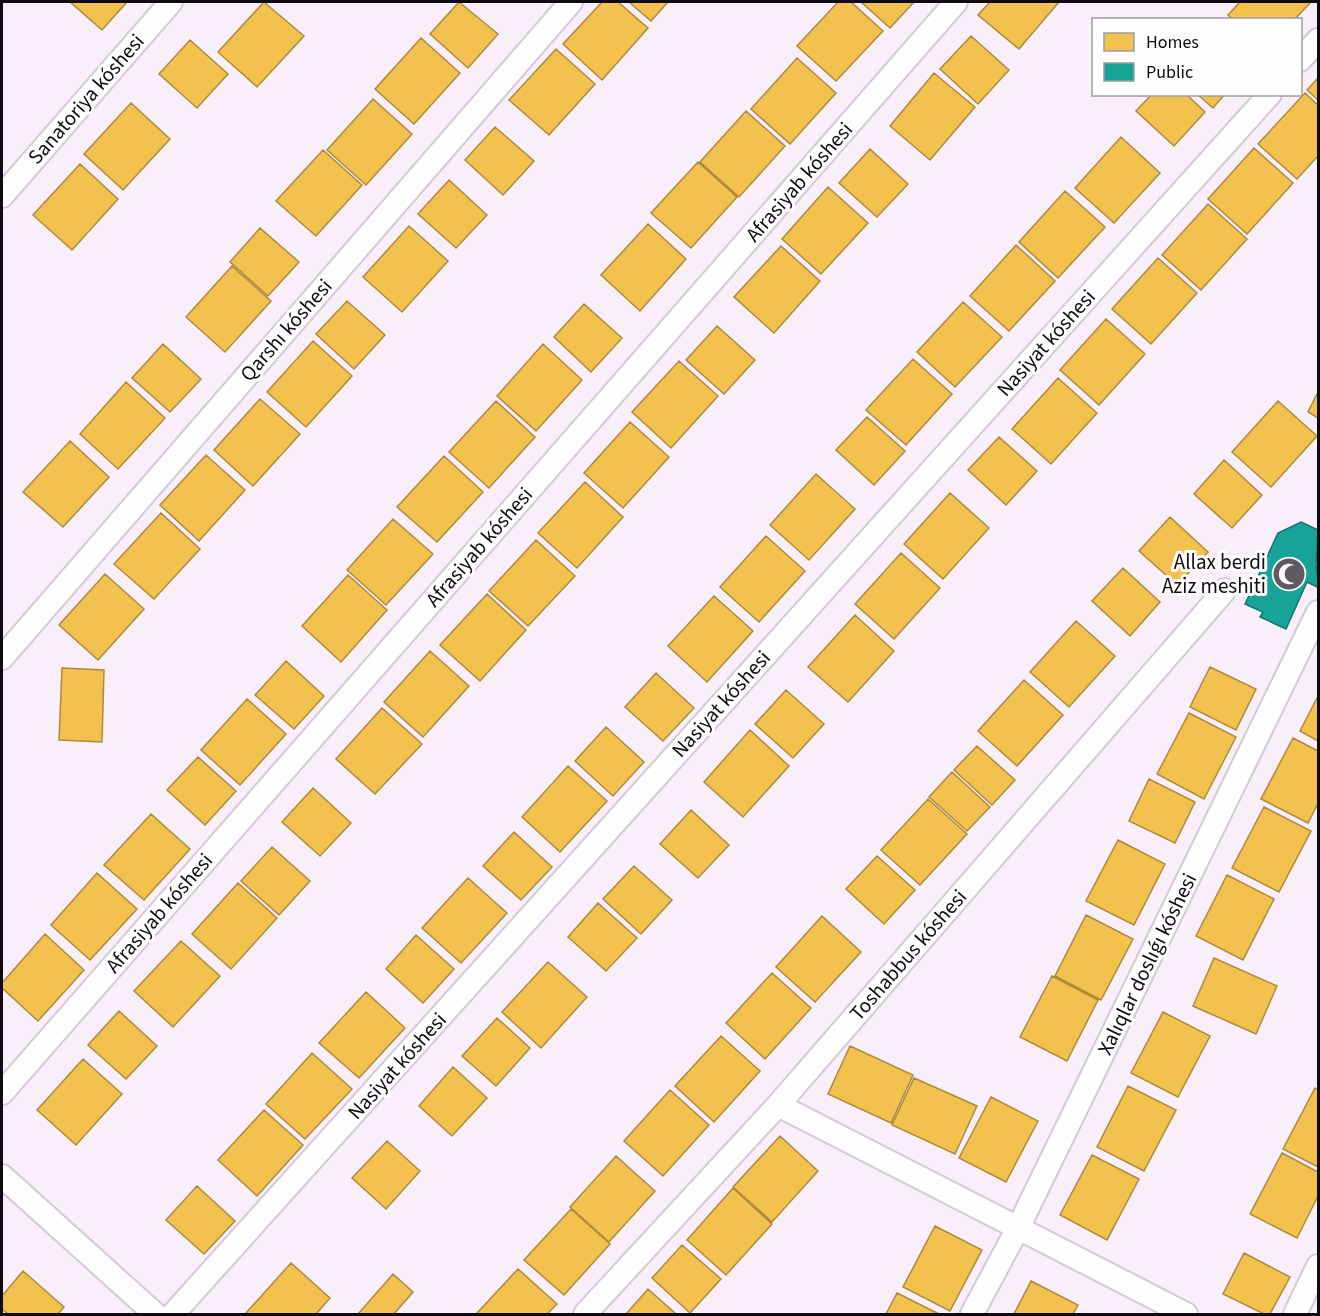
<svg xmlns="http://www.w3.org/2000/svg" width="1320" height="1316" font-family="'Source Sans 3',sans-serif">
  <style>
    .homes { fill: #f2c14e; stroke: #ae8a3c; stroke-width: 1.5 }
    .public { fill: #17a398; stroke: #157570; stroke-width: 1.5 }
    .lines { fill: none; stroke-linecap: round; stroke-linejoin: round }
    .minor-casing { stroke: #d2cbd4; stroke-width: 26 }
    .minor { stroke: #fefdfe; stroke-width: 22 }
    .labels { text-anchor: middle; stroke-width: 6; stroke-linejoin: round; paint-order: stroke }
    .street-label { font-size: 21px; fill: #100a12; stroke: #fefefe }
    .poi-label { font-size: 21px; fill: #100a12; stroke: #fefefe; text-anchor: end }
  </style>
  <rect width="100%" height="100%" fill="#f8effa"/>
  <path class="homes" d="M70,2H127L102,30Z
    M264,2L304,36L257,87L218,52Z
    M459,2L498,34L468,68L430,34Z
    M602,2H618L648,28L602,80L563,44Z
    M629,2H668L651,21Z
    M838,2H851L883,31L836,81L797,46Z
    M861,2H914L890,28Z
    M990,2H1059L1019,49L978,15Z
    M1240,2H1311L1294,20H1233L1228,15Z
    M971,36L1009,70L978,104L940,69Z
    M421,38L460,73L414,124L375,89Z
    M190,40L228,74L197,108L159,74Z
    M556,49L595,84L549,135L509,100Z
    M797,58L836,93L790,144L751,109Z
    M934,73L975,107L930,160L890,126Z
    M1318,78V100L1307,90Z
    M1305,93L1318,105V156L1297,179L1258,144Z
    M1152,94H1186L1205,112L1174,146L1136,111Z
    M1197,94H1225L1213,108Z
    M373,99L412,134L366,185L327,150Z
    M131,103L170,139L123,190L84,154Z
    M746,111L785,146L739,197L700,162Z
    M495,127L534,161L503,195L465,160Z
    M1121,137L1160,173L1114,223L1075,188Z
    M1254,148L1293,183L1247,234L1208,199Z
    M870,149L908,184L877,217L839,183Z
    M323,150L362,185L316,236L276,201Z
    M698,162L737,197L691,248L651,213Z
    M80,164L118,199L72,250L33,215Z
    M449,180L487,215L456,248L418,214Z
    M828,187L868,223L821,274L782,239Z
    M1065,191L1105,227L1058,278L1019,242Z
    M1208,204L1247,239L1201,290L1162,255Z
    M648,224L686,259L640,311L601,275Z
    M409,226L448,261L402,312L363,277Z
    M260,228L299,262L268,296L230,262Z
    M1016,245L1055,281L1009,331L970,296Z
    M781,246L820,281L774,333L734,297Z
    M1158,258L1197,293L1151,344L1112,309Z
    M232,266L271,301L225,352L186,317Z
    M347,301L385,335L354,369L316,334Z
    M963,302L1002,337L955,387L917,352Z
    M584,304L622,338L591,372L554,337Z
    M1106,319L1145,354L1099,405L1060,370Z
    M717,326L755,360L724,394L686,360Z
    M313,341L352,376L306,427L267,392Z
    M163,344L201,379L170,412L132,378Z
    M543,344L582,380L536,431L497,396Z
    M913,359L952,394L906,445L866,410Z
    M679,361L718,396L671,448L632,412Z
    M1058,378L1097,413L1051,464L1012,429Z
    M126,382L165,418L118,469L80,434Z
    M1318,392V418L1308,412Z
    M260,399L300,434L253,486L214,450Z
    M496,401L535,437L489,488L449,452Z
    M1278,401L1317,436L1271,487L1232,452Z
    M867,417L905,451L874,485L836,450Z
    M630,422L669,457L623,508L584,473Z
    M999,437L1037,471L1006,505L968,470Z
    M70,441L109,477L63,527L23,492Z
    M206,455L245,490L199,541L160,505Z
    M444,456L483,492L437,542L397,507Z
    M1224,460L1262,495L1232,528L1194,494Z
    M816,474L855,509L809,560L770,525Z
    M585,482L623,517L577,568L538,533Z
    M950,493L989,528L943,579L904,544Z
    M161,513L200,549L154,599L114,564Z
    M1170,517L1208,552L1177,585L1139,551Z
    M393,519L433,554L386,605L347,570Z
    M766,536L805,571L759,622L720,587Z
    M536,540L575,576L528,626L489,591Z
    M901,553L940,588L894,639L855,604Z
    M1123,568L1160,602L1130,636L1092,601Z
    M105,574L144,609L98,660L59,625Z
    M348,575L387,610L341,662L302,626Z
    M487,594L526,630L480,681L440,645Z
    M714,596L753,631L707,682L668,646Z
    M855,615L894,651L848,702L808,667Z
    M1076,621L1115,656L1069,707L1030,672Z
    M430,651L469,686L423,737L384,702Z
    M286,661L324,696L294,729L255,695Z
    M1210,667L1256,689L1236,730L1190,707Z
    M62,668L104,670L102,742L59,740Z
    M656,673L694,708L663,741L625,707Z
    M1024,680L1063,715L1017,766L978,731Z
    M786,690L824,724L793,758L755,724Z
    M1318,696V741L1300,731Z
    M247,699L286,734L240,785L201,750Z
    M382,708L422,744L375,794L336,759Z
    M1189,713L1236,737L1204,799L1157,774Z
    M606,727L644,762L613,796L575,761Z
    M750,730L789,766L743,817L704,782Z
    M1293,738L1318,751V803L1308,823L1261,799Z
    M977,746L1015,780L992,805L954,770Z
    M198,757L236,791L205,825L167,790Z
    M568,766L607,801L560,852L522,817Z
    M952,772L990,807L967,831L929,797Z
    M1149,779L1195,802L1175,843L1129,821Z
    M313,788L351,823L320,856L282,822Z
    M928,799L967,834L920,885L881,850Z
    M1264,807L1311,831L1279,892L1232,868Z
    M691,810L729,845L698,878L660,844Z
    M151,814L190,849L144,900L104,865Z
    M514,832L552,867L521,900L483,866Z
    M1118,840L1165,864L1134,925L1086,901Z
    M272,847L310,881L279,915L241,881Z
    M877,856L915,890L884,924L846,889Z
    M634,866L672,900L641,934L603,899Z
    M97,873L137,909L90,960L51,925Z
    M1227,875L1274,899L1243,960L1196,936Z
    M468,878L507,913L461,963L422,928Z
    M238,883L277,918L231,969L192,934Z
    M598,903L637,938L606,971L568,937Z
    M1086,915L1133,939L1101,1000L1055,976Z
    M822,916L861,952L815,1002L776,967Z
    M45,934L84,970L38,1021L2,988V983Z
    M416,935L454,969L423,1003L386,969Z
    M181,941L220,976L173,1027L134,991Z
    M1214,958L1277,986L1256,1034L1193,1006Z
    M548,962L587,997L541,1048L502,1012Z
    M772,973L811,1008L765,1059L726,1023Z
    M1052,976L1098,1000L1067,1061L1020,1037Z
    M366,992L405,1028L359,1078L319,1043Z
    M119,1011L157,1046L126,1079L88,1045Z
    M1163,1012L1210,1036L1178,1097L1131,1073Z
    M497,1018L530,1048L496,1086L462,1056Z
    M721,1036L760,1071L714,1122L675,1086Z
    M850,1046L913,1075L891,1123L828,1094Z
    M312,1053L352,1089L305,1139L266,1104Z
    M83,1059L122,1094L76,1145L37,1110Z
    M453,1067L487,1098L452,1136L419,1106Z
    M914,1078L977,1106L955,1154L892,1125Z
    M1128,1086L1176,1110L1144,1171L1097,1147Z
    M1315,1088L1318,1090V1167L1283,1149Z
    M670,1090L709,1125L663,1176L624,1141Z
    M991,1097L1038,1121L1006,1182L959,1158Z
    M264,1110L303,1145L257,1196L218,1160Z
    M780,1136L818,1171L772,1222L733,1187Z
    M387,1141L420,1171L386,1209L352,1178Z
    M1282,1153L1318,1172V1196L1297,1238L1250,1214Z
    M1092,1155L1139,1179L1107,1240L1060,1215Z
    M616,1156L655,1191L609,1242L570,1207Z
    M197,1186L235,1221L204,1254L166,1220Z
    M733,1188L772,1224L726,1275L687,1240Z
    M571,1209L610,1244L564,1295L524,1260Z
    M935,1226L982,1250L950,1311L903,1287Z
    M682,1245L721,1279L690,1313L652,1278Z
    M1244,1253L1290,1277L1270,1314H1264L1223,1294Z
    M291,1263L330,1298L316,1314H245Z
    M518,1269L557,1304L547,1314H476Z
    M23,1271L64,1307L58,1314H8L2,1309V1296Z
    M393,1274L413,1292L394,1314H358Z
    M1031,1281L1078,1305L1073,1314H1014Z
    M648,1289L676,1314H626Z
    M897,1293L939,1314H886Z"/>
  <path class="public" d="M1301,522L1318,530L1316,564L1318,584L1317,587L1307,582L1286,629L1260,617L1263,612L1245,604L1278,533Z"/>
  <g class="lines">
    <g class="minor-casing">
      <path id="minor" d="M1300,60L1318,40
        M2,196L171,2
        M2,658L571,2
        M2,1093L956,2
        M778,1105L1186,1314
        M2,1176L155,1314
        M173,1314L1270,94
        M585,1314L778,1105L1225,590
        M972,1314L1018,1228L1318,612
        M1295,1314L1318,1266"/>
    </g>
    <use href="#minor" class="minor"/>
  </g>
  <defs>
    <g id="mosque-disc" transform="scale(1.725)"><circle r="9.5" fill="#615a63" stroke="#fefefe"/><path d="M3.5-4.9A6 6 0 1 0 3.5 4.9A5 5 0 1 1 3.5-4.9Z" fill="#fff"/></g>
  </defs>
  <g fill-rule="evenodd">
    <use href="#mosque-disc" x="1289" y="574"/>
  </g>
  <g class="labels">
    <g class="street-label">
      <text transform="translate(86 99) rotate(-49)" y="7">Sanatoriya kóshesi</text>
      <text transform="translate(799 182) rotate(-49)" y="7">Afrasiyab kóshesi</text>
      <text transform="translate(286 330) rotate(-49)" y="7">Qarshı kóshesi</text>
      <text transform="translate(1046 343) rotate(-48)" y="7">Nasiyat kóshesi</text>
      <text transform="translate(479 547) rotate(-49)" y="7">Afrasiyab kóshesi</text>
      <text transform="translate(721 704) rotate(-48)" y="7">Nasiyat kóshesi</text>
      <text transform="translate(159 913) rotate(-49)" y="7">Afrasiyab kóshesi</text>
      <text transform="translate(908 955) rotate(-49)" y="7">Toshabbus kóshesi</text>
      <text transform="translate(1147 964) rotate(-64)" y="7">Xalıqlar doslıǵı kóshesi</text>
      <text transform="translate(397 1066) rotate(-48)" y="7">Nasiyat kóshesi</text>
    </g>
    <g class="poi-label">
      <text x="1266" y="569">Allax berdi<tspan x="1266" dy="24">Aziz meshiti</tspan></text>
    </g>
  </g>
  <rect width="1320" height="1316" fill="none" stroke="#100a12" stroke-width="6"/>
  <rect x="1092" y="18" width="210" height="78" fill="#fefefe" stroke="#9f9ca0" stroke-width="1.5"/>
  <rect x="1104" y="33" width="30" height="18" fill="#f2c14e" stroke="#9f9ca0" stroke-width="1.5"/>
  <text x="1146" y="48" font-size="18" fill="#100a12">Homes</text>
  <rect x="1104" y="63" width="30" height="18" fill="#17a398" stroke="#9f9ca0" stroke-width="1.5"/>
  <text x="1146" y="78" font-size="18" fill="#100a12">Public</text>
</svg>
